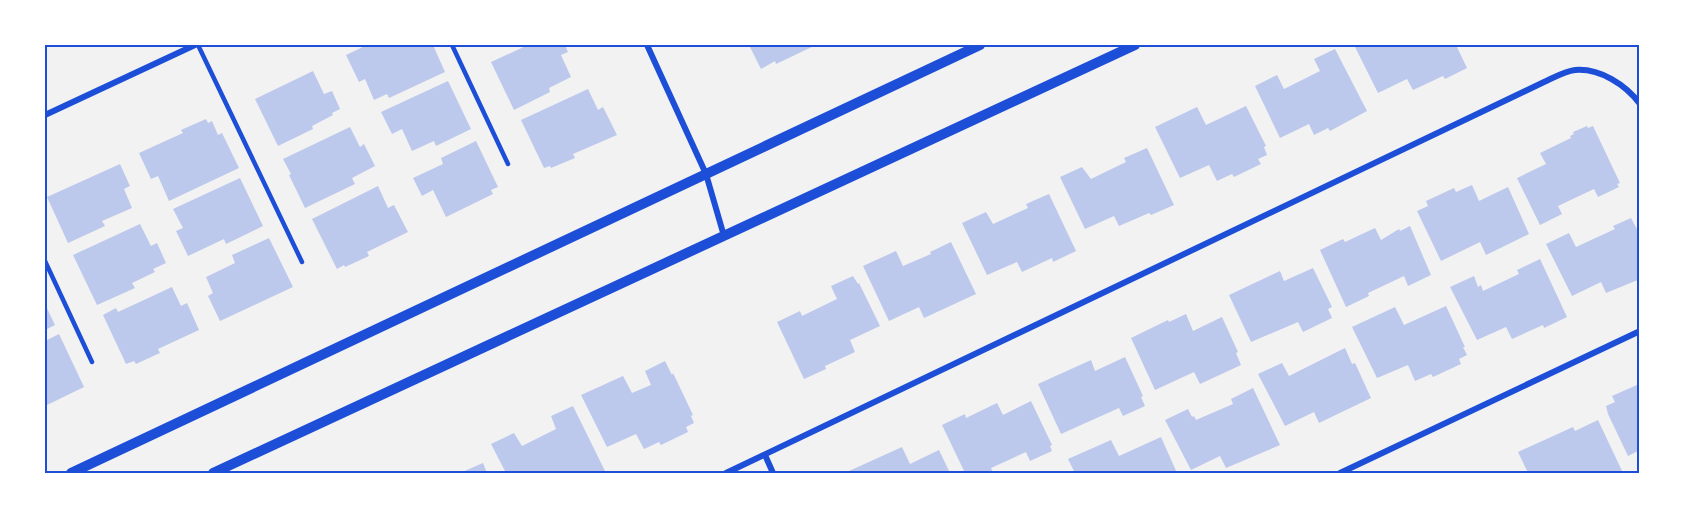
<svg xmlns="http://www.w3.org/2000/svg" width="1685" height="518" font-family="'Space Grotesk',sans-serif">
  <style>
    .building { fill: #bdc9ec }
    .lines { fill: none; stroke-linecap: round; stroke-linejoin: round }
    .service { stroke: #1d4ed8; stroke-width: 4.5 }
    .minor { stroke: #1d4ed8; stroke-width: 6 }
    .tertiary { stroke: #1d4ed8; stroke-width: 10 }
    .neatline { fill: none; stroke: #1d4ed8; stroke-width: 2 }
  </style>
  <rect width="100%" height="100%" fill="#f2f2f2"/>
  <path class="building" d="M367,45H433L445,72L389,98L387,94L374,100L365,79L359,82L346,55Z
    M528,45H565L568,52L561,55L571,77L549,88L550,92L514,110L491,62Z
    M749,45H816L776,64L775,61L761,69Z
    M1354,45H1456L1467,68L1445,79L1443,76L1413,90L1407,79L1378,93Z
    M1335,49L1367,111L1330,131L1328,128L1314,135L1309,124L1280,138L1255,86L1277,75L1284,89L1320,71L1314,59Z
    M313,71L324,94L332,91L340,109L332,113L333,115L312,126L313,129L278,146L255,99Z
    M448,81L471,129L436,146L434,141L412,151L402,129L392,134L381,112Z
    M588,89L598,110L603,107L617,135L573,154L575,158L551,168L550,166L544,168L521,120Z
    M1246,106L1266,146L1264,147L1267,155L1258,159L1261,164L1234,177L1232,174L1217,181L1209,165L1180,178L1155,127L1197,107L1206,125Z
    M206,119L208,123L212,121L218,135L222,133L239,168L169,201L158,176L151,179L139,153L183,133L181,130Z
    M1587,126L1588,128L1593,126L1620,183L1617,184L1619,187L1598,197L1594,189L1558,206L1562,214L1540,225L1517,178L1546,164L1540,153L1571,138L1570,136L1574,134L1573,132Z
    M350,127L360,147L364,144L375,166L352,178L355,184L305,208L289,175L291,174L283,159Z
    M476,141L498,187L491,190L493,194L446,217L433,190L422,196L413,178L443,164L441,158Z
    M1147,148L1174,205L1151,215L1149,213L1119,226L1114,216L1085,229L1060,177L1082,167L1091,179L1126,162L1124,158Z
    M120,164L130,186L124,189L132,208L102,221L105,226L68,243L47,197Z
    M240,178L263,226L226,244L224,239L188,256L176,231L183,228L173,209Z
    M1472,185L1479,201L1508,187L1529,234L1486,255L1480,242L1441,261L1417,211L1428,206L1426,201L1454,188L1456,192Z
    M378,186L388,208L394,205L408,232L367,252L369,256L345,267L344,265L337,269L312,219Z
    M1049,194L1076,251L1053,262L1052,258L1022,272L1017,262L987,275L962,223L986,212L993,224L1028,208L1026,204Z
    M1631,218L1640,235V279L1606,293L1601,282L1572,296L1546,244L1569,233L1576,247L1615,229L1613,226Z
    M140,224L151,246L157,243L166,263L153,269L155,272L132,283L135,288L97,305L73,255Z
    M1410,226L1431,275L1408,286L1404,276L1368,293L1369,296L1346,307L1320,250L1343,239L1345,242L1375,228L1381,240L1399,229L1400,231Z
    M269,238L293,287L220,321L208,296L213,293L206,277L235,263L232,255Z
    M951,242L976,294L924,318L919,307L889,321L863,266L896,251L903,266L931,254L930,252Z
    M1540,259L1567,317L1544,328L1543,325L1512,339L1506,327L1477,340L1450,287L1474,276L1478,287L1481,285L1483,291L1519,274L1517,270Z
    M1313,268L1332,307L1328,309L1332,318L1303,332L1298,322L1251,342L1229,295L1280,271L1284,281Z
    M853,276L858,284L859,283L880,326L850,340L855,352L825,366L826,369L804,379L777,322L800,311L802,316L837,299L831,286Z
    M172,287L181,306L187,303L199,330L158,349L160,353L136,364L134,361L126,364L103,315L116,308L118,312Z
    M45,304L55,325L45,330Z
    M1446,306L1465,347H1463L1467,355L1459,359L1461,364L1433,377L1431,374L1415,381L1408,365L1377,378L1352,327L1395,307L1404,325Z
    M1186,314L1193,331L1222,317L1238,352L1236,353L1241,365L1200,384L1194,372L1155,390L1131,338L1168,320L1169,322Z
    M59,334L84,387L45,406V341Z
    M1345,348L1352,364L1355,363L1371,398L1319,423L1314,412L1285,426L1258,374L1282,363L1289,376Z
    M1125,357L1143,396L1141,397L1145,406L1123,416L1119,408L1061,434L1038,384L1091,360L1095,371Z
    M665,361L672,375L673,373L693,415L691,416L694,423L686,427L688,432L661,445L659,442L644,449L636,434L607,447L581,395L623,376L632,393L651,385L645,371Z
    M1639,384L1640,450L1628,456L1608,414L1606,406L1615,402L1612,396Z
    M1253,388L1280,445L1226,468L1220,456L1191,470L1165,420L1188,409L1192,417L1194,416L1196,420L1233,404L1231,399Z
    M1031,401L1052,445L1050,446L1052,451L1030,461L1026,452L991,468L993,473H965L942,425L965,414L966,418L997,403L1003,415Z
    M573,406L605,471L506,473L491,444L514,433L522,446L556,429L551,416Z
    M1598,420L1623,473H1594L1593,471L1588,473H1528L1518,452L1573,427L1575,431Z
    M1161,437L1177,473H1075L1068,459L1111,440L1119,456Z
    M902,447L910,464L939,450L950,473H850L849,471Z
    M483,463L487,473H460Z"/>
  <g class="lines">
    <path class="service" d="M198,45L302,262
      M452,45L508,164
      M45,261L92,362"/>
    <path class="minor" d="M647,45L706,174L724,236
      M45,115L195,45
      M765,455L773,473
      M726,473L1544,82C1553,78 1565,71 1575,70C1600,68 1626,85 1640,104
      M1340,473L1640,331"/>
    <path class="tertiary" d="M71,473L980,45
      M213,473L1135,45"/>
  </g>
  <rect width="1685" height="518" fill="none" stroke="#ffffff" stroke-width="93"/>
  <rect x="46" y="46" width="1592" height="426" class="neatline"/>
</svg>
